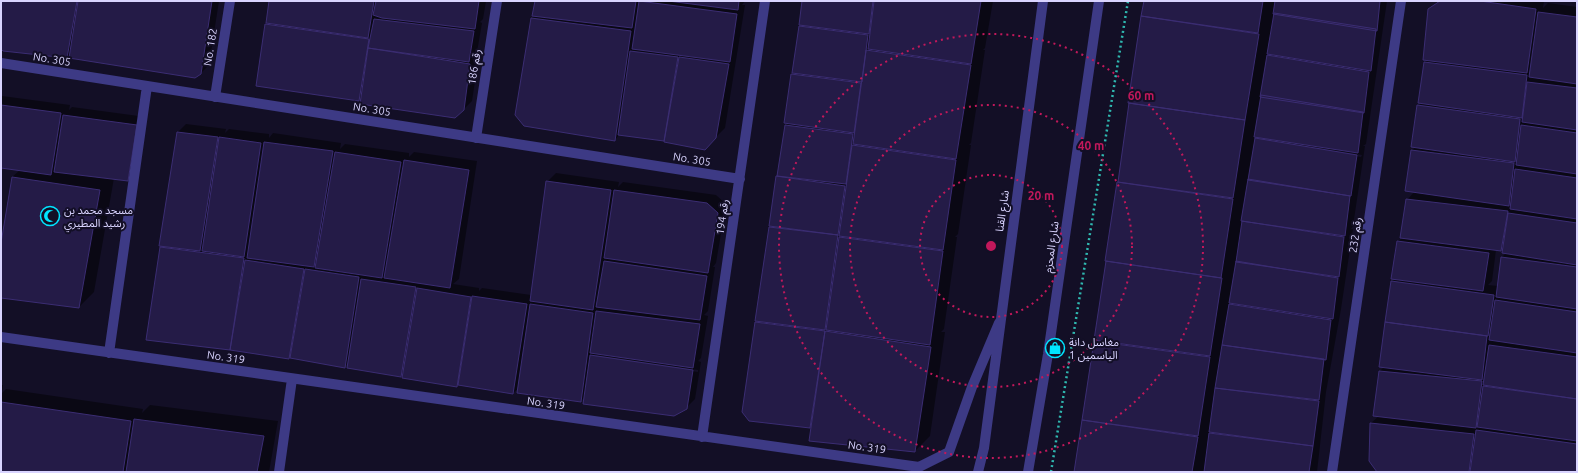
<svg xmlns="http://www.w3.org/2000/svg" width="1578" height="473" font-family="Ubuntu,'Noto Sans Arabic',sans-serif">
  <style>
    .shadow { fill: #0007; fill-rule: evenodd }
    .building { fill: #241b47; stroke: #3b2d73 }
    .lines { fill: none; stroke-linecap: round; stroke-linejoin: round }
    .path { stroke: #2fb8b0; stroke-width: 2.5; stroke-dasharray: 2 3; stroke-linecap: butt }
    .minor { stroke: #3d3a85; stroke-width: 10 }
    .ring { fill: none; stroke: #c2185b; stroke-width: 2; stroke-dasharray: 2 4 }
    .labels { text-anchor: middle; stroke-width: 4; stroke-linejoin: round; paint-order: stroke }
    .street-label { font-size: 11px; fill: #d9d4ff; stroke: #130f26 }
    .poi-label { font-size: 11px; fill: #d9d4ff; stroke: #130f26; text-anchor: start }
    .centre { fill: #c2185b; stroke: #130f26; stroke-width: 2 }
    .ring-label { font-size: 12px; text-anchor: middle; font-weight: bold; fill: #c2185b; stroke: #130f26; stroke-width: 4; stroke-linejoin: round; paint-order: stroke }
  </style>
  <rect width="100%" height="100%" fill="#130f26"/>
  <path class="shadow" d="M1,1H219L209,65L200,74L71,53L67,57L1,48Z
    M270,1H486L483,19L480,22L482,23L477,52L475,55H479L472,101L463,110L362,97L359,100L266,24L268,22Z
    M536,1H745L742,5H745L725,128L704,149L666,140L620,134L615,140L532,18L535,15Z
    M804,1H993L985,48L983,50H985L971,143L969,145H971L958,234L955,237H957L944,329L941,332H945L930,436L915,451L813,424L809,427L756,322L758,320L769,228L772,225L786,125L788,123H785L800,26L802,24Z
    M1146,1H1387L1366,144L1363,146H1365L1353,226L1351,229H1353L1341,309L1326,392L1317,472H1075ZM1261,138L1362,155L1361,157L1261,140Z
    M1438,1H1544L1543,8L1548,3L1577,7V472H1378L1371,423L1379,416L1380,371L1385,366H1380L1392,282L1395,278H1393L1398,241L1401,239L1407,200L1415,191L1412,150L1416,147L1418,106L1421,103L1425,62L1428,59L1429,10ZM1520,114H1522L1517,152H1515ZM1504,247L1506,253L1502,257L1498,286L1488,285L1492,281L1496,250H1501Z
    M2,96L70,105L69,110L72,107L146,117L136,171L128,180L114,178L94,292L79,307L1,297V249L12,177L20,170L1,167Z
    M186,124L226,129L225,133L229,129L269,134V138L273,133L341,143L340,149L345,144L409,153V157L414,152L477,161L459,279L453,284L479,288V291L482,288L531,295L547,182L556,173L619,182L618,187L623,182L716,195L726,204L716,263L713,267H715L708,311L704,315L708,316L701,358L698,361L701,362L695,399L686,408L585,397L581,401L519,388L513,393L459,383L456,386L348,368V363L345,366L292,355L289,358L230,349L161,248L163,245L178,132ZM596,355L698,370V372L596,357Z
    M1,385H3L2,393L6,389L143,409L142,413L150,405L278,421L269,472H1Z"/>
  <path class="building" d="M1,1H77L67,58L3,51L1,49Z
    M78,1H212L201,74L195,78L69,58Z
    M269,1H374L368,38L266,23Z
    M376,1H479L475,29L382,18L373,15Z
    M535,1H636L632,28L532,16Z
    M639,1L737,14L730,62L632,49Z
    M668,1H739L738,10Z
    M802,1H873L869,34L799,25Z
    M874,1H981L971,64L868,49Z
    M1144,1H1263L1258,33L1141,16Z
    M1275,1H1380L1377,31L1273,14Z
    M1440,1H1480L1536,9L1527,73L1423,60L1428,9Z
    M1538,12L1577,17V84L1529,77Z
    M1274,13L1376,29L1371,71L1267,54Z
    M1141,16L1259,34L1245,120L1128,103Z
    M531,18L631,31L615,141L524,126L515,115Z
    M374,19L474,31L469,62L368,48Z
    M265,24L369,39L359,101L256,86Z
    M799,26L868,35L862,82L792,73Z
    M368,48L470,64L464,110L455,118L360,104Z
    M866,50L971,65L956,159L853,144Z
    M630,51L678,57L664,141L618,135Z
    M1267,55L1369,72L1364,113L1260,97Z
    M679,57L729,64L716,138L705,150L664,142Z
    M1424,62L1527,75L1522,118L1418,103Z
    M791,74L861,83L854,133L784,123Z
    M1527,82L1577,88V130L1522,122Z
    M1261,95L1363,112L1358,153L1254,137Z
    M1129,103L1245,120L1233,198L1118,182Z
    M1,105L61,113L51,175L1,168Z
    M1417,105L1520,119L1515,162L1411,147Z
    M63,115L137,125L128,181L54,172Z
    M785,125L853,134L846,184L777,176Z
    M1521,125L1577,133V174L1516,165Z
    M177,132L218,137L200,251L159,246Z
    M219,137L261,143L244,257L202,251Z
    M1255,138L1357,155L1351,196L1248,180Z
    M264,142L333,151L314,267L247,258Z
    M852,145L956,160L943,250L839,236Z
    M1411,150L1514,163L1509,206L1405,191Z
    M335,152L401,162L382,278L315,268Z
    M404,160L469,170L450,288L384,278Z
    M1515,169L1577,178V219L1510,209Z
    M776,176L845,186L838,235L769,226Z
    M12,177L100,190L79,308L1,298V243Z
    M1248,179L1350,196L1345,236L1241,221Z
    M546,181L611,190L593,310L530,301Z
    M1117,182L1233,199L1221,278L1105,261Z
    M614,190L707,203L718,213L708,273L604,258Z
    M1406,199L1508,211L1501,251L1400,238Z
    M1508,213L1577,223V265L1502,253Z
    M1242,221L1344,237L1339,277L1236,262Z
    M769,227L838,235L825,330L755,321Z
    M839,237L943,251L930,345L826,330Z
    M1397,241L1489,253L1483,291L1391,279Z
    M160,247L244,258L230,350L146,340Z
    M1501,257L1577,267V309L1496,297Z
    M245,260L304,269L289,359L230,350Z
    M604,261L707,276L700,320L596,307Z
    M1106,261L1222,278L1210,356L1094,340Z
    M1236,261L1338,278L1333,319L1229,303Z
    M305,269L359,277L345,368L290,358Z
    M361,279L416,287L401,377L347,368Z
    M1391,281L1494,295L1488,336L1385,322Z
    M417,288L471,297L457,387L402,378Z
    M472,296L527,304L513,394L458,385Z
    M1495,300L1577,312V353L1489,340Z
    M530,304L593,313L581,402L517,393Z
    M1229,304L1331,320L1326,360L1222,345Z
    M596,311L700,324L693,368L590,353Z
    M755,322L825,331L810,428L749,421L742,412Z
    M1385,322L1487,336L1482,380L1379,367Z
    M825,331L931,347L915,452L809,441Z
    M1094,341L1210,357L1198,436L1082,420Z
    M1222,345L1324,359L1319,400L1215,388Z
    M1489,345L1577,357V399L1483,385Z
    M590,355L693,370L687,409L674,416L583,404Z
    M1379,371L1482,381L1476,428L1373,416Z
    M1483,386L1577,399V441L1477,427Z
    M1215,388L1319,401L1313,446L1209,432Z
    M1,402L131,421L123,472H1Z
    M134,419L264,436L257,472H126Z
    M1082,420L1198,437L1192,472H1074Z
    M1370,423L1474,434L1469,472H1377L1369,461Z
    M1476,430L1577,444V472H1470Z
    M1209,433L1313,446L1309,472H1204Z"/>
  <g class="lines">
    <path class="path" d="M1051,472L1128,1"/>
    <path class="minor" d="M1,63L740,179
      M215,97L230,1
      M476,138L497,1
      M1,337L919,467L949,452L972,387L999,323
      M109,353L147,86
      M702,437L765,1
      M279,472L292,379
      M978,472L984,448L1043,1
      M1028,472L1048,354L1099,1
      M1332,472L1401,1"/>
  </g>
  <g class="ring">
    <circle cx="991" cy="246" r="71"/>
    <circle cx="991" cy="246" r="141"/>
    <circle cx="991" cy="246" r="212"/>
  </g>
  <defs>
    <g id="mosque-ring" transform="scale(1)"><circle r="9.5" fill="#130f26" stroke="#00e5ff" stroke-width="1.5"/><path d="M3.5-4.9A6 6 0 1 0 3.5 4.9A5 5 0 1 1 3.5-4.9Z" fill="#00e5ff"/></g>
    <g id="shop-ring" transform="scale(1)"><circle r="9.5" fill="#130f26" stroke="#00e5ff" stroke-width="1.5"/><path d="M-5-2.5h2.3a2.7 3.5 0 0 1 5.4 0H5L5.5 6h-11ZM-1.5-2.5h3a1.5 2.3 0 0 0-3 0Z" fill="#00e5ff"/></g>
  </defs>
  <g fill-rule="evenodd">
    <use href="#mosque-ring" x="50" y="216"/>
    <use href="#shop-ring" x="1055" y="348"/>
  </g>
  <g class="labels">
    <g class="street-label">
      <text transform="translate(210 47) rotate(-81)" y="4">No. 182</text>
      <text transform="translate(52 59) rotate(9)" y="4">No. 305</text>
      <text transform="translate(474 67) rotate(-81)" y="4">رقم 186</text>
      <text transform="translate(372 109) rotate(9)" y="4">No. 305</text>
      <text transform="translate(692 159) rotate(9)" y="4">No. 305</text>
      <text transform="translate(1002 211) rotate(-82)" y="4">شارع القنا</text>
      <text transform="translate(722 217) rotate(-82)" y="4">رقم 194</text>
      <text transform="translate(1355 235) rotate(-82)" y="4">رقم 232</text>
      <text transform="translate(1051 247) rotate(-82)" y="4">شارع المحزم</text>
      <text transform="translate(226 357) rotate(8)" y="4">No. 319</text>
      <text transform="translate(546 403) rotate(8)" y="4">No. 319</text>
      <text transform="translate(867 447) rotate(8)" y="4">No. 319</text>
    </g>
    <g class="poi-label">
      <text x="64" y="214">مسجد محمد بن<tspan x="64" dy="13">رشيد المطيري</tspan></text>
      <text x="1069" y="346">مغاسل دانة<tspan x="1069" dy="13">الياسمين 1</tspan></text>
    </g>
  </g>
  <circle cx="991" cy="246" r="6" class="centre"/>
  <g class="ring-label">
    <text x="1141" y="100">60 m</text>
    <text x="1091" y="150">40 m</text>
    <text x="1041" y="200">20 m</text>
  </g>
  <rect width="1578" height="473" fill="none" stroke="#d9d4ff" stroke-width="4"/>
</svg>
